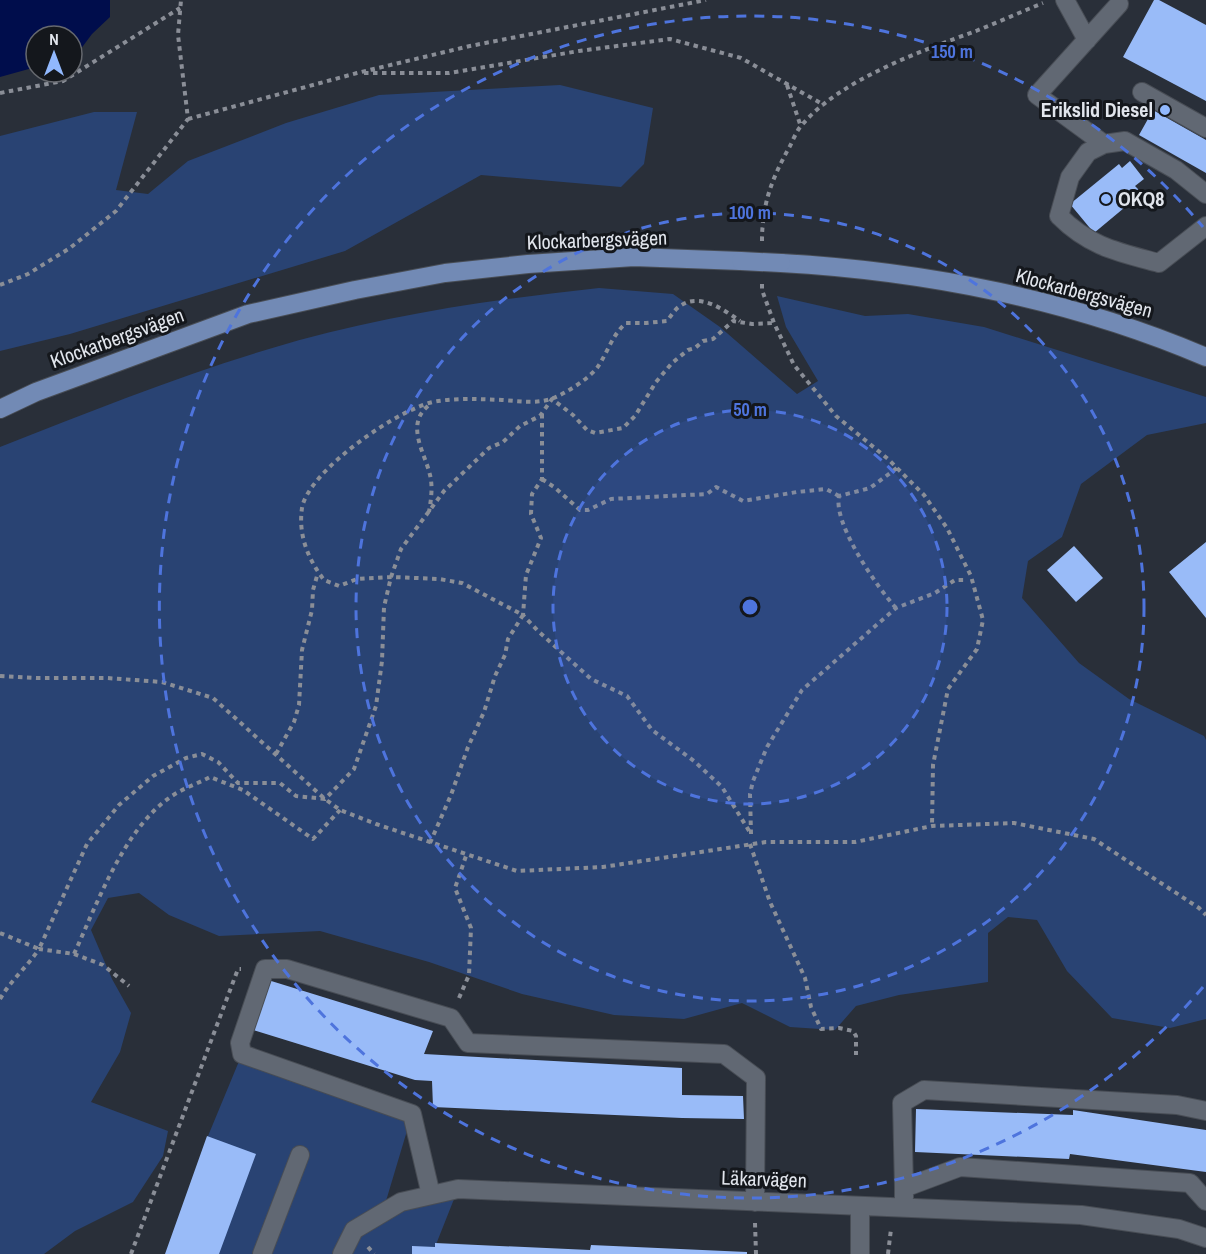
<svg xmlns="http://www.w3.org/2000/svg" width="1206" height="1254" font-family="'Archivo Narrow',sans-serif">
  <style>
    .green { fill: #294373 }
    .water { fill: #000d4c }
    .building { fill: #99bbf8 }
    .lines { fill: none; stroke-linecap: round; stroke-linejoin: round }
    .minor-casing { stroke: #484d55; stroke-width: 20 }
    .major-casing { stroke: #484d55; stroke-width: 20 }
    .path { stroke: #8a8e97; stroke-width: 4; stroke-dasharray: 4.5 4.5; stroke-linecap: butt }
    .minor { stroke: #616873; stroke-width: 18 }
    .major { stroke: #728ab5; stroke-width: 18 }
    .major-bridge-casing { stroke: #484d55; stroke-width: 20; stroke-linecap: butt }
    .major-bridge { stroke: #728ab5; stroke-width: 18 }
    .ring { fill: none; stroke: #4e74dd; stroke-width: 3; stroke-dasharray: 10 8 }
    .poi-dot { fill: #91b8fd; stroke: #14171c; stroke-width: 2 }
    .labels { text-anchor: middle; stroke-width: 6; stroke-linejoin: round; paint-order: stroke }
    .poi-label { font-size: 20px; font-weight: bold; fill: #e1e5ec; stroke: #14171c; text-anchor: end }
    .street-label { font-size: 20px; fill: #e1e5ec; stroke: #14171c }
    .centre { fill: #4e74dd; stroke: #14171c; stroke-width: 3 }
    .ring-label { font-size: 18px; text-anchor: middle; font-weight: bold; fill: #4e74dd; stroke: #14171c; stroke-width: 6; stroke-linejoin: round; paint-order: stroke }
  </style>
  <rect width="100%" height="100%" fill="#292f39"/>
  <path class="green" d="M560,85L653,108L644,164L621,187L481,175L345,251L70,334L0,351V136L94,112H137L116,190L148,194L188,161L286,123L379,95Z
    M599,288L673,294L720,327L797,394L818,381L786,327L777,296L865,316L908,314L984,327L1206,397V423L1147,435L1081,484L1062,537L1028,561L1022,598L1079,663L1129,699L1204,736L1206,740V1019L1170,1028L1112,1018L1067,971L1037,920L1008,917L988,933V982L899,995L856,1006L835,1030L790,1027L742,1003L684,1019L614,1015L522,994L429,962L320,931L219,936L169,915L139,893L108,898L91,930L112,979L131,1013L120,1052L91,1102L168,1131L163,1156L133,1202L75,1231L44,1254H0V447C89,412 178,376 269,349C377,316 488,300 599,288Z
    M242,1054L412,1114L383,1211L458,1189L435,1247L412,1254H215L208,1136Z"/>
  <path class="water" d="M0,0H110V17L92,34L77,54L72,55V36H36V67L0,77Z"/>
  <path class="building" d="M1154,0H1159L1206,25V101L1123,57Z
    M1153,110L1206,140V173L1139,135Z
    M1130,161L1144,179L1135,186L1142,193L1094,233L1070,204L1119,164L1122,168Z
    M1206,542V618L1169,572Z
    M1074,546L1103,578L1076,602L1047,570Z
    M268,980L433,1031L424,1054L682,1068V1095L743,1096L744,1119L682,1118L433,1107L432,1081L415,1080L253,1030Z
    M916,1109L1073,1115V1110L1206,1130V1172L1070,1154L1069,1159L915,1152Z
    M207,1136L256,1154L219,1254H165Z
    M435,1243L590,1250L591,1245L747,1252V1254H412V1246L435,1247Z"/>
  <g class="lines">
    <g class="minor-casing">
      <path id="minor" d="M1065,0L1087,40
        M1142,92L1206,128
        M1104,144L1037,95L1119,4
        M1206,194L1176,170L1125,141L1104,144L1088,152L1070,177L1059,216C1090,247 1118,252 1159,263L1206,226
        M904,1188L902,1103L924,1090L1177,1105L1206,1111
        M431,1195L412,1114L242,1054L240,1043L265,969H287L451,1018L468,1043L724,1054L756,1078L755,1202
        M904,1198V1188L960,1167L1190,1183L1206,1201
        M262,1254L300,1155
        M342,1254L354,1230L401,1202L458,1189L1081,1215L1179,1229L1206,1238
        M860,1254V1206"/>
    </g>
    <g class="major-casing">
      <path id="major" d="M781,263C925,271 1073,300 1206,357
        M0,409L36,392L248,314L355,290L445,273L528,264L634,257L741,261"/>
    </g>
    <path class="path" d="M364,73H449L579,51L670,39L741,58L824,105
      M787,85L801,127
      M0,93L63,81L180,8
      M188,119L357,73L470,46L706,0
      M762,241C762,204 772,178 790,146C793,140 796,132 801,126C839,80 921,51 976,31C998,22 1021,12 1043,3
      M762,284V290L774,323L794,365L836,416L888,459L924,495L947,528L971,576L983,620L977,649L948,689L933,765L932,826
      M0,285L28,274L70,248L116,211L188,119L178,35L181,0
      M428,406C405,425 425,453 430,475C433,487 431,500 429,512
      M542,414V479L532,494L531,514L541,538L526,575L523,615L538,631L591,679L627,696L652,730L694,761L722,787L751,834
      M542,479L554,487L580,510H588L611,499L707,494L716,487L743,501L797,492L826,489L839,496
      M896,608C877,587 833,524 839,496L870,488L897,468
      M0,676L36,678H107L162,682L213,698L325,799L340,810L376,824L517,871L603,867L766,842H855L932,826L1014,823L1094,839L1199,908L1206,915
      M276,754L294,722L299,705L302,650L312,610L313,590L317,576
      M751,834L750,794L753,781L767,747L802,690L896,608L935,593L955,580H967
      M430,843L451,795L468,747L484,712L495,676L505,655L508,639L523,615L462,583L439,579L393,577L357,579L339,586L324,580C308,559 298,535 302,508C308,471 401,406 438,401C459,398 480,399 502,400C519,401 534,404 551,399C565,394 592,377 599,365C608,351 613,334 626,323H646L667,321C671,316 675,309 680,306C700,292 724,310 740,321
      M750,844L770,902L805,978L811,1007L821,1029L839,1028L853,1031L856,1036V1055
      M0,933L39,949L87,844L119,805L153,776L186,758L202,754L218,762L238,783H280L296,796L325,799L354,769L376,706L382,661L384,607L391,577L401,549L444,491L489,448L503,442L520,426L540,416L552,399L573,415L587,430L595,433L623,428L635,416L656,382L672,363L688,350L695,348L703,341L713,339L733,321L752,324L774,323
      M74,954L103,965L129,986
      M459,998L469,975L471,928L455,888L466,856
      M0,999C11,980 27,967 39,949L74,954C97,904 123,831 169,798C181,789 197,784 210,777L243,790L313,839L340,810
      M755,1223L756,1254
      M368,1247L374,1254
      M131,1254L238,969H241
      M888,1254L891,1229"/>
    <use href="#minor" class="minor"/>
    <use href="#major" class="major"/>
    <g class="major-bridge-casing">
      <path id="major-bridge" d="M741,261L781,263"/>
    </g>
    <use href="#major-bridge" class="major-bridge"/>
  </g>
  <circle cx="750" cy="607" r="197" fill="#4e74dd" fill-opacity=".12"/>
  <g class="ring">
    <circle cx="750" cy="607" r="197"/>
    <circle cx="750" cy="607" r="394"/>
    <path d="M1203 987A591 591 0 1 1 1203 227"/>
  </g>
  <g class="poi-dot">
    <circle cx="1165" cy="110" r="6"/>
    <circle cx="1106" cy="199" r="6"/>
  </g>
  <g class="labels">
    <g class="poi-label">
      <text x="1153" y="117">Erikslid Diesel</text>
      <text x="1118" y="206" text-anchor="start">OKQ8</text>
    </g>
    <g class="street-label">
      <text transform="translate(597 240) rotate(-2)" y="7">Klockarbergsvägen</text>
      <text transform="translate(1084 293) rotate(15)" y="7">Klockarbergsvägen</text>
      <text transform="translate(117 338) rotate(-20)" y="7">Klockarbergsvägen</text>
      <text transform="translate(764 1179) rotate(2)" y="7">Läkarvägen</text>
    </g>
  </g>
  <circle cx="750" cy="607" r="9" class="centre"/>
  <g class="ring-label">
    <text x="952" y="58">150 m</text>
    <text x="750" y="219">100 m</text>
    <text x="750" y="416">50 m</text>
  </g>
  <g transform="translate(54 54)"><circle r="28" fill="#14171c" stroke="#66696f" stroke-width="1.5"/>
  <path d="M0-4.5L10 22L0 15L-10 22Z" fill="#91b8fd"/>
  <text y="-9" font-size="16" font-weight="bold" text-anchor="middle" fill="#e1e5ec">N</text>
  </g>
</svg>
